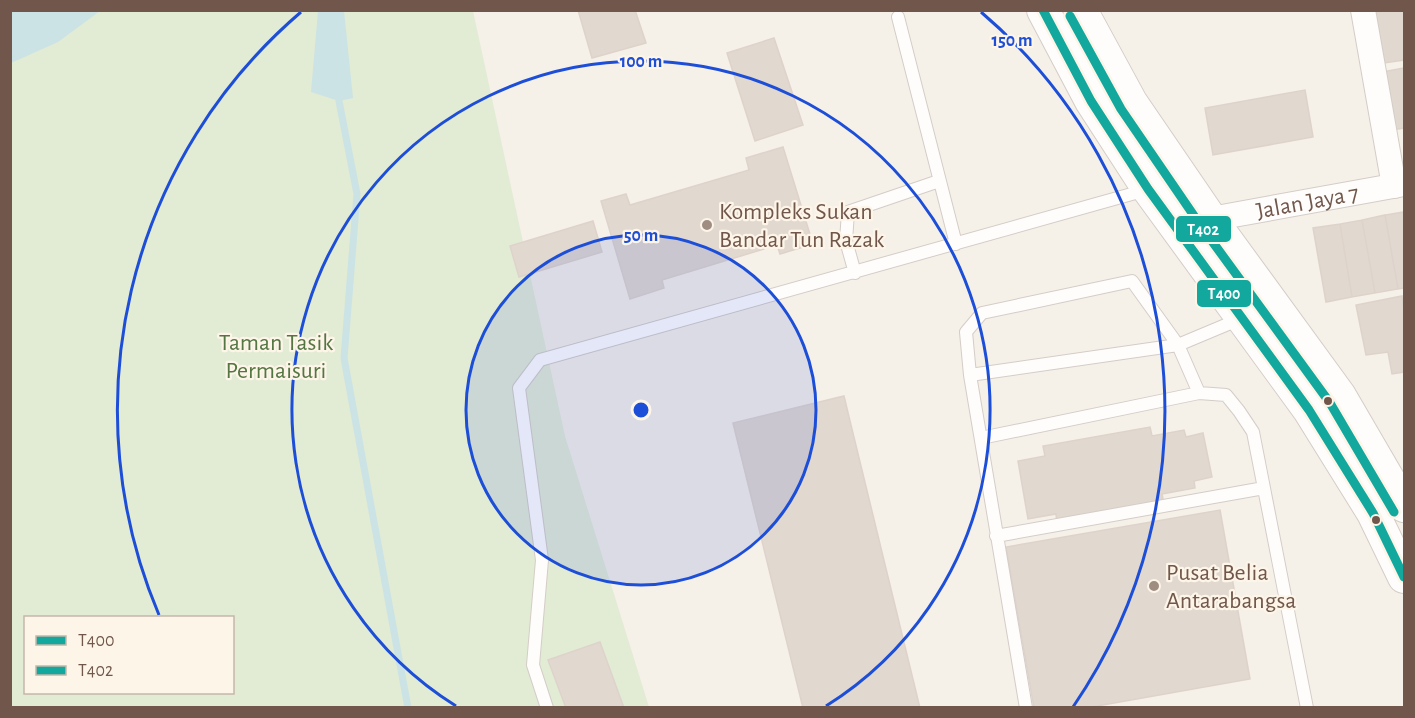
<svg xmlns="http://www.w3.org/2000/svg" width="1415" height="718" font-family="'Alegreya Sans',sans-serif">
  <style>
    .green { fill: #e2ebd4; fill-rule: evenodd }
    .water { fill: #cbe3e4 }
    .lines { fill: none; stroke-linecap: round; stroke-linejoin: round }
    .stream { stroke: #cbe3e4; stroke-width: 7 }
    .building { fill: #e1d8d0; stroke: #ded3cb; stroke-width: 1.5 }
    .service-casing { stroke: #d4cdc7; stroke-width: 14 }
    .minor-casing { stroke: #d4cdc7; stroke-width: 26 }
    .tertiary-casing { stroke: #d4cdc7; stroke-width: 34 }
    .service { stroke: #fefdfc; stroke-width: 12 }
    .minor { stroke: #fefdfc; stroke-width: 24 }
    .tertiary { stroke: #fefdfc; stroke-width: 32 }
    .bus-1-casing { stroke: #fef5e9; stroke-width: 14 }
    .bus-2-casing { stroke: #fef5e9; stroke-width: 14 }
    .bus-1 { stroke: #12a89d; stroke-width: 9 }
    .bus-2 { stroke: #12a89d; stroke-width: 9 }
    .ring { fill: none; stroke: #1d4ed8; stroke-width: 3 }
    .poi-dot { fill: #9f8d82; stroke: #fef5e9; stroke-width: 2 }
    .bus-dot { fill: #71574b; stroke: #fef5e9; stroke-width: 2 }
    .labels { text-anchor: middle; stroke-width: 4.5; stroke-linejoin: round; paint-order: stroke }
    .street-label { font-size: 24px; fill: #71574b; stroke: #fef5e9 }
    .poi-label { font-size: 24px; fill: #71574b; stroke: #fef5e9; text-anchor: start }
    .park-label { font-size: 24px; fill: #547643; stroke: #fef5e9 }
    .centre { fill: #1d4ed8; stroke: #fef5e9; stroke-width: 3 }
    .ring-label { font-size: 18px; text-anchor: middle; font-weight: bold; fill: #1d4ed8; stroke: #fef5e9; stroke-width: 4.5; stroke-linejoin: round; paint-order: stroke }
    .line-badge { stroke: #fef5e9; stroke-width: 2 }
    .badge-label { font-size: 16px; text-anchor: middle; font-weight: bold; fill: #fff }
  </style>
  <rect width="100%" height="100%" fill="#f5f0e8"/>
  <path class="green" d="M10,11H473L565,436L649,707H11ZM26,618H232V692H26Z"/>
  <path class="water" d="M11,10H100V11L58,42L11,63Z
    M318,11H344L353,98L339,101L311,92Z"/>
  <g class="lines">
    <path class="stream" d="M339,101L357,194L344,358L408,708"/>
  </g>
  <path class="building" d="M578,10H635L646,43L592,58Z
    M1375,10H1404V60L1384,63Z
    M774,38L803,125L755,141L727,53Z
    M1404,68V128L1392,130L1382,72Z
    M1305,90L1313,137L1213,155L1205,108Z
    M783,147L813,244L780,254L777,245L662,280L664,288L630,299L601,201L626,194L630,205L749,170L746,158Z
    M1404,212V288L1398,289L1385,215Z
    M1385,215L1398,289L1375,293L1362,220Z
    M1362,220L1375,293L1352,297L1340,224Z
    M593,221L602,252L519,277L510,246Z
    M1340,224L1352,297L1326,302L1313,228Z
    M1402,296L1404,311V372L1392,374L1388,352L1366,355L1356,305Z
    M844,396L850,421L920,708H803L733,423Z
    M1150,427L1152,436L1184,430L1186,437L1203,433L1212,477L1194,481L1195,488L1162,494L1164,504L1057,524L1056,514L1028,519L1018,461L1045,456L1043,446Z
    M1220,510L1250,679L1086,708H1034L1006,547Z
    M600,642L624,708H566L548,660Z"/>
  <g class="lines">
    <g class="service-casing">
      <path id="service" d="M898,17L956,244
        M855,273L846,241L848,212L939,181
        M970,375L1178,345L1240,319
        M981,438L1199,393L1226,395L1239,411L1253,432L1307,708
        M996,536L1264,488
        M547,708L533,665L542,560L519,388L540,360L1146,190
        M1026,708L970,375L966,332L982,313L1132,281L1178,345L1199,393"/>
    </g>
    <g class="minor-casing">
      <g id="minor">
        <path d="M1363,10L1394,186"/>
        <path id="s1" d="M1211,219L1404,184"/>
      </g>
    </g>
    <g class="tertiary-casing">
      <path id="tertiary" d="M1043,10L1091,101L1148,189L1309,410L1373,513L1404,577
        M1081,10L1131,102L1211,219L1340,396L1404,506"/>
    </g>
    <use href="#service" class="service"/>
    <use href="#minor" class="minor"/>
    <use href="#tertiary" class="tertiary"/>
    <g class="bus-1-casing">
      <path id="bus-1" d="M1043,10L1091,101L1148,189L1309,410L1373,513L1404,577"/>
    </g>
    <g class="bus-2-casing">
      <path id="bus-2" d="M1070,16L1121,109L1201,226L1330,403L1394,512"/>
    </g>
    <use href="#bus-1" class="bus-1"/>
    <use href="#bus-2" class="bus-2"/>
  </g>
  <circle cx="641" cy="410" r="175" fill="#1d4ed8" fill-opacity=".12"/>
  <g class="ring">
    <circle cx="641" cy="410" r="175"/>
    <path d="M456 706A349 349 0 1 1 826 706"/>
    <path d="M159 615A524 524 0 0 1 301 12M981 12A524 524 0 0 1 1073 707"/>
  </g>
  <g class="poi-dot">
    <circle cx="707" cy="225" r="6"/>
    <circle cx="1154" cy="586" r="6"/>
  </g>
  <g class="bus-dot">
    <circle cx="1328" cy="401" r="5"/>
    <circle cx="1376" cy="520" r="5"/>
  </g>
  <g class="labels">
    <g class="street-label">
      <text dy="8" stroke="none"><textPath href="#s1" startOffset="98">Jalan Jaya 7</textPath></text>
    </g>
    <g class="poi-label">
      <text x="719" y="219">Kompleks Sukan<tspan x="719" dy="28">Bandar Tun Razak</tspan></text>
      <text x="1166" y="580">Pusat Belia<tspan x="1166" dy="28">Antarabangsa</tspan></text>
    </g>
    <g class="park-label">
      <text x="276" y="350">Taman Tasik<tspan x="276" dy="28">Permaisuri</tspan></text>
    </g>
  </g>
  <circle cx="641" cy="410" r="9" class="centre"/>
  <g class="ring-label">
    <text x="1012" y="46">150 m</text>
    <text x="641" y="67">100 m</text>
    <text x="641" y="241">50 m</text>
  </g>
  <g class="line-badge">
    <rect x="1175" y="215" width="57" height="28" rx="6" fill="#12a89d"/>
    <rect x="1196" y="279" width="56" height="29" rx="6" fill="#12a89d"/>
  </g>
  <g class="badge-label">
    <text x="1203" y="235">T402</text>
    <text x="1224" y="299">T400</text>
  </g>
  <rect width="1415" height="718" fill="none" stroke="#71574b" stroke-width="24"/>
  <rect x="24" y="616" width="210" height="78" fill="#fef5e9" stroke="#c6b6aa" stroke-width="1.5"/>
  <rect x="36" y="636" width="30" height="9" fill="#12a89d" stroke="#c6b6aa" stroke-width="1.5"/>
  <text x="78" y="646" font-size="18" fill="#71574b">T400</text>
  <rect x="36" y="666" width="30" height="9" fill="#12a89d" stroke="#c6b6aa" stroke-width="1.5"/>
  <text x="78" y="676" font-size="18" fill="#71574b">T402</text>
</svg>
